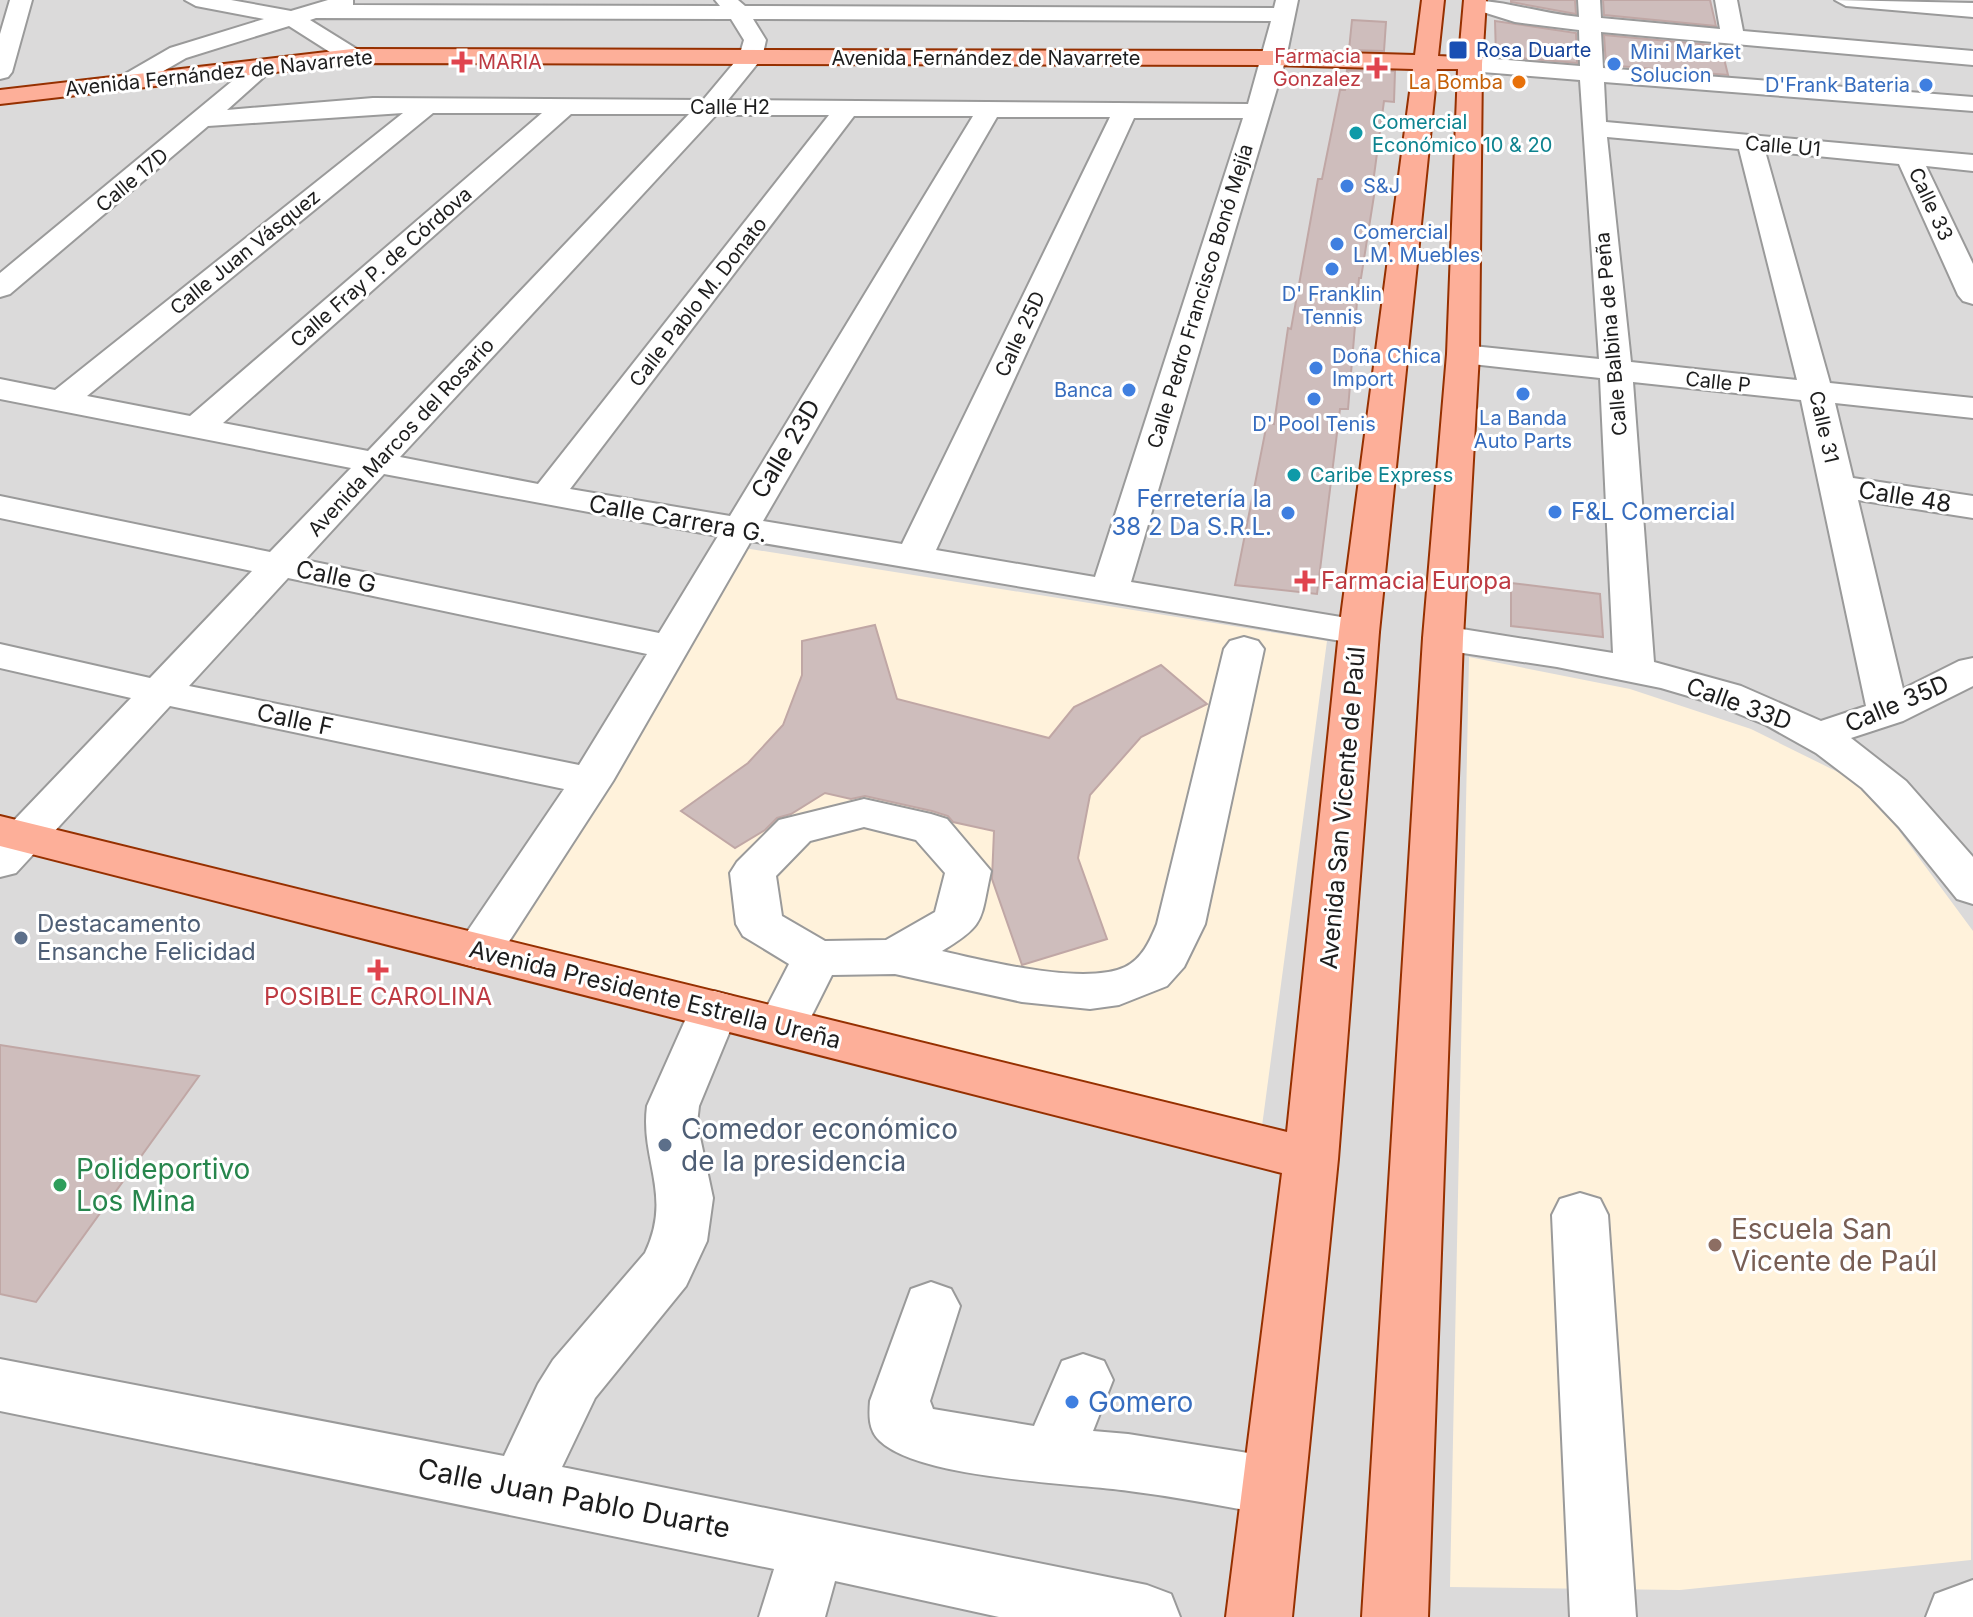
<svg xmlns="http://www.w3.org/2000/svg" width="1973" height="1617" font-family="Inter,sans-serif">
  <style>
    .residential { fill: #dbdada }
    .education { fill: #fff2db }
    .building { fill: #cebdbc; stroke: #c0a7a5; stroke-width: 2 }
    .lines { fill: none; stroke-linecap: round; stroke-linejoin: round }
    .minor-casing { stroke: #9a9a9a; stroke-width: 4 }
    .major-casing { stroke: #963000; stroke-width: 4 }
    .minor { fill: #fff; fill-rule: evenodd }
    .major { fill: #fdaf99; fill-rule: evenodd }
    .transit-dot { fill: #1a4fb4; stroke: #fff; stroke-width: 3 }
    .health-dot { fill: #e0444e; stroke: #fff; stroke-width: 3 }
    .shop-dot { fill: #3f7fe0; stroke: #fff; stroke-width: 3 }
    .food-dot { fill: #e8710a; stroke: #fff; stroke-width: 3 }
    .culture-dot { fill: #0f9aa8; stroke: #fff; stroke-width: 3 }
    .service-dot { fill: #5c6f8a; stroke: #fff; stroke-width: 3 }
    .leisure-dot { fill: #2e9e5b; stroke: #fff; stroke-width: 3 }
    .education-dot { fill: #8d6e63; stroke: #fff; stroke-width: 3 }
    .labels { text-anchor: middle; stroke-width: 6; stroke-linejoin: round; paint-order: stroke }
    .far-transit-label { font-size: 20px; fill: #164399; stroke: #fff; text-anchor: start }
    .far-shop-label { font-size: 20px; fill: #366cbe; stroke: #fff; text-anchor: start }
    .far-health-label { font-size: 20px; fill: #be3a42; stroke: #fff; text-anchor: end }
    .far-street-label { font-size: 20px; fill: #1d1d1d; stroke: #fff }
    .far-food-label { font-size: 20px; fill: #c56008; stroke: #fff; text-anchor: end }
    .far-culture-label { font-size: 20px; fill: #0d838f; stroke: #fff; text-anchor: start }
    .street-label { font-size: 24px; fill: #1d1d1d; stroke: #fff }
    .shop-label { font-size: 24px; fill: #366cbe; stroke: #fff; text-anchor: end }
    .health-label { font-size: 24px; fill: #be3a42; stroke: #fff; text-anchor: start }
    .service-label { font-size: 24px; fill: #4e5e75; stroke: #fff; text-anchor: start }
    .near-service-label { font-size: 28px; fill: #4e5e75; stroke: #fff; text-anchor: start }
    .near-leisure-label { font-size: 28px; fill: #27864d; stroke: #fff; text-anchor: start }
    .near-education-label { font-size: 28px; fill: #785e54; stroke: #fff; text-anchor: start }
    .near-shop-label { font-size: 28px; fill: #366cbe; stroke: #fff; text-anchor: start }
    .near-street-label { font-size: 28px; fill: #1d1d1d; stroke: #fff }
  </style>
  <rect width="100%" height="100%" fill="#eee6e2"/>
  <path class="residential" d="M0,0H1973V1617H0Z"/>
  <path class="education" d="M738,547L1327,641L1258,1156L485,962Z
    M1469,657L1630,689L1751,729L1866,786L1973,931L1971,1560L1680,1590L1450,1587Z"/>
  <path class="building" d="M1511,0H1575L1576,14L1511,2Z
    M1603,0H1710L1716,26L1604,15Z
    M1352,20L1386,22L1384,51L1349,50Z
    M1495,21L1576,33L1577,63L1496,56Z
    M1604,35L1721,46L1728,75L1606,65Z
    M1347,70L1395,71L1394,102L1384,101L1373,183H1376L1361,278H1359L1348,409H1340L1317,594L1235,585L1267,423L1274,424L1288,328L1291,329L1318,179H1322L1340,90H1345Z
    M1511,583L1600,594L1603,637L1511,626Z
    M875,625L897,699L1049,738L1074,707L1161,665L1207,704L1141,737L1090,795L1078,858L1107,939L1022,965L992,879L994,831L953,822L948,816L932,811L865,796L851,799L825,793L791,814L777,818L765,830L735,848L681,811L748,763L783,725L802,675V641Z
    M0,1045L199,1076L36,1302L0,1294Z"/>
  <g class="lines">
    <g class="minor-casing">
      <path id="minor" d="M10,0H32L12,72L8,77L0,79V34Z
        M185,0H231L291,11L328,0H353V5L720,6L715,0H738L745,6L1274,8L1276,0H1298L1286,58L1131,582L1359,620L1373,624L1379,632L1373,640L1359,644L751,541L613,781L495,963L478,968L461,963L454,951L564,789L170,706L16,873L0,877V835L131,698L0,668V644L150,678L252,571L0,518V496L270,552L351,468L0,399V379L55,390L403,113L208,126L10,294L0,297V273L254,63H270L274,68L227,110L373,98L703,100L739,57L744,40L731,19L316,18L310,20L360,51L363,56L360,61H344L289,26L186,58L134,88H118L114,83L118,78L170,48L264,19L196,6ZM753,19L1271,21L1248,104L728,100L762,58L766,40ZM433,113H542L190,416L87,396ZM571,114H689L368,451L223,423ZM716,115H829L538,484L400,457ZM854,116H973L730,516L570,489ZM997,117H1110L902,544L763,521ZM1134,118H1243L1095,577L936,550ZM384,474L718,536L659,633L305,560ZM288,578L647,654L579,765L189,686Z
        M1466,0C1502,0 1540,13 1579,17L1578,0H1600L1601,18L1720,29L1715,0H1737L1743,31L1973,51V65L1601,32L1603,68L1973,97V111L1604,82L1606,122L1973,155V171L1926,166L1973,264V304L1963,301L1958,295L1899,164L1765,151L1830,383L1973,398V418L1835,403L1853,478L1973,496V518L1858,500L1903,689L1959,661L1973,658V686L1903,721L1851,738L1906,781L1973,857V904L1957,899L1899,827L1862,788L1816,753L1766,725L1712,703L1661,688L1557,667L1443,650L1429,646L1423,638L1429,630L1443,626L1613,653L1600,378L1463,363L1452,361L1447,354L1452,347L1463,345L1599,359L1580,80L1470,71L1462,69L1458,64L1462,59L1470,57L1580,66L1579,30L1515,22L1467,7ZM1607,137L1739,149L1797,380L1631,362ZM1633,382L1801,400L1866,706L1821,721L1741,686L1654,662Z
        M1835,0L1973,3V17L1846,6Z
        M1244,637L1258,641L1264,649L1205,924L1184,967L1167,986L1119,1005L1090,1009L1022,1002L895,974L832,975L800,1039L782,1044L764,1039L757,1026L789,964L743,936L736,924L730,873L737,862L779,820L864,799L931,814L947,819L991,871C980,920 987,924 942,951C985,961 1085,986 1125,967C1142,959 1150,941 1157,924L1224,649L1230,641ZM864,827L916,840L945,873L935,912L886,940L825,941L782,916L776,876L810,841Z
        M714,991L732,996L739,1009L699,1106L697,1123L713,1198L707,1241L686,1286L595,1398L562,1467L1147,1585L1171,1594L1180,1617H999L835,1581L825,1617H759L774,1569L0,1411V1359L504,1456L538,1384L553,1360L645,1253C673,1195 640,1160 647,1106L696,996Z
        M1580,1193L1600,1199L1608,1215L1636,1617H1570L1552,1215L1560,1199Z
        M931,1282L951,1289L960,1306L930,1401L933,1409L1034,1426L1062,1361L1083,1354L1104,1361L1113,1380L1093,1431L1128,1434L1274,1457L1296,1466L1305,1486L1296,1506L1274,1515C1226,1507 1178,1497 1129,1491C1072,1483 920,1479 880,1441C868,1430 869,1415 870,1401L911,1289Z
        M1973,1580V1617H1926L1935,1594Z"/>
    </g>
    <g class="major-casing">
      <path id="major" d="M1422,0H1444L1438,56L1459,57L1464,0H1486L1482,64L1479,354L1463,638L1428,1617H1362L1423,638L1447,354L1458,69H1437L1379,632L1338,1159L1292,1617H1226L1282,1173L0,846V816L1287,1132L1339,632L1413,69L1274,65L352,63L0,104V90L352,49L1274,51L1415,55Z"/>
    </g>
    <use href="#minor" class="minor"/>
    <use href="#major" class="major"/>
  </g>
  <rect class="transit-dot" x="1448" y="40" width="20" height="20" rx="4"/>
  <g class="health-dot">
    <path d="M458 50h8v8h8v8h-8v8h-8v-8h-8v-8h8z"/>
    <path d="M1373 56h8v8h8v8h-8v8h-8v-8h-8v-8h8z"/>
    <path d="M1301 569h8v8h8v8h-8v8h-8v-8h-8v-8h8z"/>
    <path d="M374 958h8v8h8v8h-8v8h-8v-8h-8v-8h8z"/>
  </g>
  <g class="shop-dot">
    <circle cx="1614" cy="64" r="8"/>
    <circle cx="1926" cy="85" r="8"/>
    <circle cx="1347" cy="186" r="8"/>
    <circle cx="1337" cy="244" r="8"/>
    <circle cx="1332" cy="269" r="8"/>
    <circle cx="1316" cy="368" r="8"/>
    <circle cx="1129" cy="390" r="8"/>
    <circle cx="1523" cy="394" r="8"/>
    <circle cx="1314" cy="399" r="8"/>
    <circle cx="1555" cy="512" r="8"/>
    <circle cx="1288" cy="513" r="8"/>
    <circle cx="1072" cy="1402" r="8"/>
  </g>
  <circle class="food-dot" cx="1519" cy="82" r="8"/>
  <g class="culture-dot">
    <circle cx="1356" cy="133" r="8"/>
    <circle cx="1294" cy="475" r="8"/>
  </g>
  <g class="service-dot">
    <circle cx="21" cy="938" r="8"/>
    <circle cx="665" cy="1145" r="8"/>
  </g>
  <circle class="leisure-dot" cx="60" cy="1185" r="8"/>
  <circle class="education-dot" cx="1715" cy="1245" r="8"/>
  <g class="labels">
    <g class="far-transit-label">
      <text x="1476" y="57">Rosa Duarte</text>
    </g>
    <g class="far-shop-label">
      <text x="1630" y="59">Mini Market<tspan x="1630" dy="23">Solucion</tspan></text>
      <text x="1910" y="92" text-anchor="end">D'Frank Bateria</text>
      <text x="1363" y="193">S&amp;J</text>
      <text x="1353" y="239">Comercial<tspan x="1353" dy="23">L.M. Muebles</tspan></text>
      <text x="1332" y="301" text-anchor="middle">D' Franklin<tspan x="1332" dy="23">Tennis</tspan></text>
      <text x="1332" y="363">Doña Chica<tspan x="1332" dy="23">Import</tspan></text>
      <text x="1113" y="397" text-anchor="end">Banca</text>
      <text x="1523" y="425" text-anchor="middle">La Banda<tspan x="1523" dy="23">Auto Parts</tspan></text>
      <text x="1314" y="431" text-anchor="middle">D' Pool Tenis</text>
    </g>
    <g class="far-health-label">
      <text x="1361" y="63">Farmacia<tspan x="1361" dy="23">Gonzalez</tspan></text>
      <text x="478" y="69" text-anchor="start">MARIA</text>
    </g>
    <g class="far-street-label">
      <text x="986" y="65">Avenida Fernández de Navarrete</text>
      <text transform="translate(219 73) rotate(-6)" y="7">Avenida Fernández de Navarrete</text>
      <text x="730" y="114">Calle H2</text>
      <text transform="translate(1783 146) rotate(5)" y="7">Calle U1</text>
      <text transform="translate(132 180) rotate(-40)" y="7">Calle 17D</text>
      <text transform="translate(1931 204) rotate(65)" y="7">Calle 33</text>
      <text transform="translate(245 252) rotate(-39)" y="7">Calle Juan Vásquez</text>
      <text transform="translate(381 267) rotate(-41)" y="7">Calle Fray P. de Córdova</text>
      <text transform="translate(1200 296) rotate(-73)" y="7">Calle Pedro Francisco Bonó Mejía</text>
      <text transform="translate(698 302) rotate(-52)" y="7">Calle Pablo M. Donato</text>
      <text transform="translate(1020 334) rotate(-65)" y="7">Calle 25D</text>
      <text transform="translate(1611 334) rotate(-95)" y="7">Calle Balbina de Peña</text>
      <text transform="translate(1718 382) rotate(6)" y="7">Calle P</text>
      <text transform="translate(1824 427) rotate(77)" y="7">Calle 31</text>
      <text transform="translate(401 437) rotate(-47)" y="7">Avenida Marcos del Rosario</text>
    </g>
    <g class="far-food-label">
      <text x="1503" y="89">La Bomba</text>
    </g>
    <g class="far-culture-label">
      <text x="1372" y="129">Comercial<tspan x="1372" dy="23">Económico 10 &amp; 20</tspan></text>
      <text x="1310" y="482">Caribe Express</text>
    </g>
    <g class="street-label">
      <text transform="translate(786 449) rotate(-59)" y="8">Calle 23D</text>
      <text transform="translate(1905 497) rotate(9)" y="8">Calle 48</text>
      <text transform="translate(678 519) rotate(10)" y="8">Calle Carrera G.</text>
      <text transform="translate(336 577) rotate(12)" y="8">Calle G</text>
      <text transform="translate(1739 704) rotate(20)" y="8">Calle 33D</text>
      <text transform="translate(1897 704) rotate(-23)" y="8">Calle 35D</text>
      <text transform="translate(295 720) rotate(12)" y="8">Calle F</text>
      <text transform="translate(1343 808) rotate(-85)" y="8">Avenida San Vicente de Paúl</text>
      <text transform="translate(655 995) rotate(14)" y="8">Avenida Presidente Estrella Ureña</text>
    </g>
    <g class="shop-label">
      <text x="1272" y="507">Ferretería la<tspan x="1272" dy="28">38 2 Da S.R.L.</tspan></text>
      <text x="1571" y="520" text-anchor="start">F&amp;L Comercial</text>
    </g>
    <g class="health-label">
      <text x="1321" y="589">Farmacia Europa</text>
      <text x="378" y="1005" text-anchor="middle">POSIBLE CAROLINA</text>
    </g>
    <g class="service-label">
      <text x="37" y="932">Destacamento<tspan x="37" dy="28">Ensanche Felicidad</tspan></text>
    </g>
    <g class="near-service-label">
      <text x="681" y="1139">Comedor económico<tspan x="681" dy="32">de la presidencia</tspan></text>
    </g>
    <g class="near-leisure-label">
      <text x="76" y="1179">Polideportivo<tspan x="76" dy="32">Los Mina</tspan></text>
    </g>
    <g class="near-education-label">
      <text x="1731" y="1239">Escuela San<tspan x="1731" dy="32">Vicente de Paúl</tspan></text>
    </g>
    <g class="near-shop-label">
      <text x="1088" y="1412">Gomero</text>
    </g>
    <g class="near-street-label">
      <text transform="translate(574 1498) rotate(11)" y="10">Calle Juan Pablo Duarte</text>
    </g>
  </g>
</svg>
